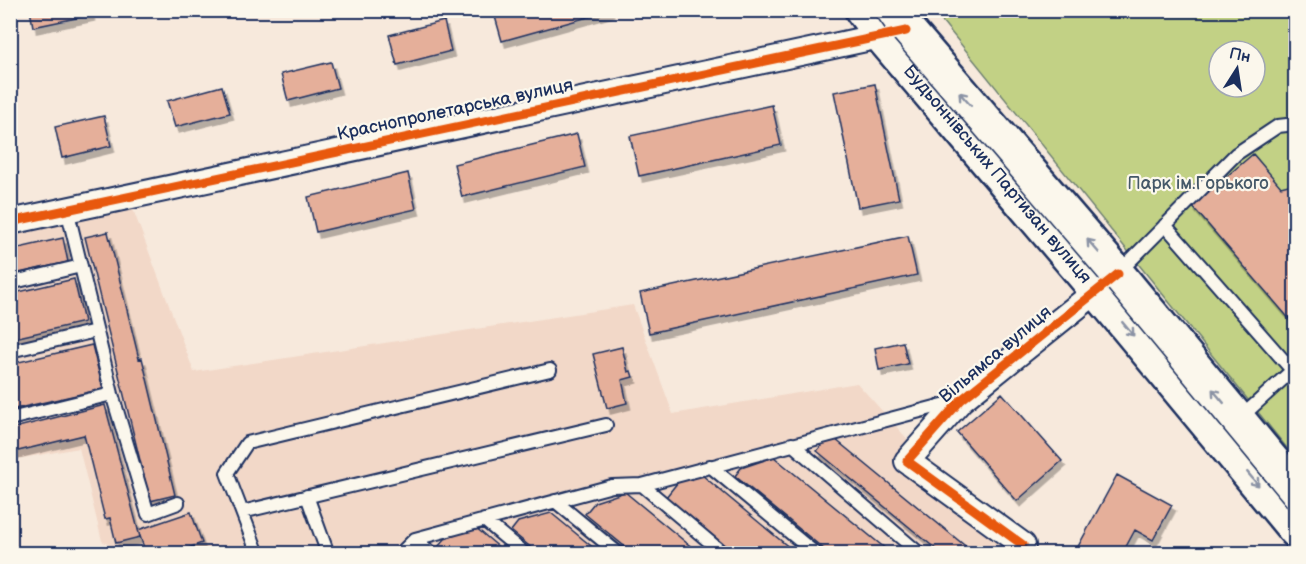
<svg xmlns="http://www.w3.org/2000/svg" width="1306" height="564" font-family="'Balsamiq Sans',sans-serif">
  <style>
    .built { fill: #f2d8c8 }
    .green { fill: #c2d185; stroke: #6e8072; stroke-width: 1.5; fill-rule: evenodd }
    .building { fill: #e5af9a; stroke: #1b2f5e; stroke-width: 1.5; filter: url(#shadow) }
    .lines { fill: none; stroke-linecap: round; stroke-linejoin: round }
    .service-casing { stroke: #1b2f5e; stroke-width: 16 }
    .minor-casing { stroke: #1b2f5e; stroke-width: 28 }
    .secondary-casing { stroke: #1b2f5e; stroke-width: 38 }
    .service { stroke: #fbf7ec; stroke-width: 12 }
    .minor { stroke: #fbf7ec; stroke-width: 24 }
    .secondary { stroke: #fbf7ec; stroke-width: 33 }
    .tram { stroke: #1b2f5e; stroke-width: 1.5 }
    .cycleway-casing { stroke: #fbf7ec; stroke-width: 13 }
    .cycleway { stroke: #e8590c; stroke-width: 9 }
    .oneway { stroke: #8b93a5 }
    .labels { text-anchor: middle; stroke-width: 4.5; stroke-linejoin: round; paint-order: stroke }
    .street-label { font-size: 18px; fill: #1b2f5e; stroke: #fbf7ec }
    .park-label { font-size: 18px; fill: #455868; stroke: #fbf7ec }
  </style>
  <defs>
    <filter id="shadow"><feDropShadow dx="3.5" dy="6" stdDeviation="0" flood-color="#0004"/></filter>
  </defs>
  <rect width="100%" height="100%" fill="#f7e9dc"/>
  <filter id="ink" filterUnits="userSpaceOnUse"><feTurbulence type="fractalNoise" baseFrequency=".0167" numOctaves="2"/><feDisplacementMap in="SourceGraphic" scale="12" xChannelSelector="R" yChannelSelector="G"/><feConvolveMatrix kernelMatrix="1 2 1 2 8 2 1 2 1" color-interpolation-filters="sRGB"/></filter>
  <g filter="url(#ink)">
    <path class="built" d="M131,204L194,372L633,305L673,414L857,383L1010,553H124L102,541L79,448L11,460L10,232Z"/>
    <path class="green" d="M934,11H1295V458ZM1219,51H1255V87H1219Z"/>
    <path class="building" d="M30,10H90L91,15L33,27Z
      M503,10H610V11L502,41L494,13Z
      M444,21L451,51L397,65L389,35Z
      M331,62L338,88L288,101L281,74Z
      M875,84L899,199L858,207L834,92Z
      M222,86L230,113L175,127L167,101Z
      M772,105L781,145L639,176L630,136Z
      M104,116L111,146L62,158L55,127Z
      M577,134L585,167L462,197L454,164Z
      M1253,154L1281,187L1296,183V319L1292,322L1192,206Z
      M408,173L416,209L316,232L308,197Z
      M108,232L139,359L142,358L175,495L150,501L85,237Z
      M908,236L917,275L649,333L640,293Z
      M63,238L68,262L10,275V250Z
      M74,279L84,322L10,339V294Z
      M903,342L908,364L879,370L875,348Z
      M92,345L103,389L10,410V364Z
      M622,347L628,372L631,371L633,377L622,380L627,403L607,408L593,354Z
      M1002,393L1062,461L1017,501L957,432Z
      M105,405L140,537L116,543L110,518L105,519L84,435L10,453V429Z
      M830,435L975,554H942L817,451Z
      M774,457L892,554H830L735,476L741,468Z
      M702,475L797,554H735L666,497L678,482Z
      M1117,475L1172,505L1153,540L1135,530L1122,554H1074Z
      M625,492L700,554H634L585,514L595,502Z
      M191,512L202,543L172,554H146L138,530Z
      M551,513L601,554H539L511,531L518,522Z
      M475,527L507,554H445L438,547L445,539Z"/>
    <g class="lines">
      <g class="service-casing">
        <path id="service" d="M67,209L112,394L148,514L178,503
          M1165,225L1292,370
          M1118,273L1236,154L1278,126L1296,124
          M10,283L81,266
          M10,351L96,331
          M10,419L112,394
          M1239,419L1296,367
          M792,444L920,554
          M710,466L816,554
          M642,485L724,554
          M307,496L328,554
          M555,501L619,554
          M242,512L606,425
          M484,520L525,554
          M415,539L432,554
          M258,554L227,473L247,443L550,370
          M400,554L415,539L612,486L642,485L954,402"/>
      </g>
      <g class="minor-casing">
        <path id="minor" d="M10,222L894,33
          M1018,554L1023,545L907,461L961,400L1109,281"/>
      </g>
      <g class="secondary-casing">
        <g id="secondary">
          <path id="s1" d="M862,10L881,36L1097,291L1296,531"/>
          <path d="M891,10L1118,274L1296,489"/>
        </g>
      </g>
      <use href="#service" class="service"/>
      <use href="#minor" class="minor"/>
      <use href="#secondary" class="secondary"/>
      <path class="tram" d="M872,10L889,34L1104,285L1296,517"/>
      <g class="cycleway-casing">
        <path id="cycleway" d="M10,222L906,31
          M1018,554L1023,545L907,461L961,400L1118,274"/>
      </g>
      <use href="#cycleway" class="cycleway"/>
    </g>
    <defs><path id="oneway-shaft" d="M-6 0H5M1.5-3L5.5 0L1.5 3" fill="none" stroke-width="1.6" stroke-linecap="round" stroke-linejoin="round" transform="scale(1.5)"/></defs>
    <g class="oneway">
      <use href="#oneway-shaft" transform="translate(965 99) rotate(-131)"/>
      <use href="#oneway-shaft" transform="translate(1093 246) rotate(-131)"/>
      <use href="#oneway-shaft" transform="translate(1128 329) rotate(50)"/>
      <use href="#oneway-shaft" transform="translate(1218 396) rotate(-130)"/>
      <use href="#oneway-shaft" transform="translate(1253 479) rotate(50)"/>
    </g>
  </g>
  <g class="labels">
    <g class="street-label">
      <text transform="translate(455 109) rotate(-12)" y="6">Краснопролетарська вулиця</text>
      <text dy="6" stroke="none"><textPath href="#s1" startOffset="213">Будьоннівських Партизан вулиця</textPath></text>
      <text transform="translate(995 354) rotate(-40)" y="6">Вільямса вулиця</text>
    </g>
    <g class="park-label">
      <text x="1198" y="189">Парк iм.Горького</text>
    </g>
  </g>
  <rect width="1306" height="564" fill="none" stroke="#fbf7ec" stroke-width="36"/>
  <rect x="18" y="18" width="1270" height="528" fill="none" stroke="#1b2f5e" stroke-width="2" filter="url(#ink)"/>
  <g transform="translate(1237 69) rotate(12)"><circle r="28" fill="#fbf7ec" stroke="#a1a7b3" stroke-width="1.5"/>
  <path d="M0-4.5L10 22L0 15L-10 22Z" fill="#1b2f5e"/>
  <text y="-9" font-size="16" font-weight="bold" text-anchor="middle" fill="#1b2f5e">Пн</text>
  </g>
</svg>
